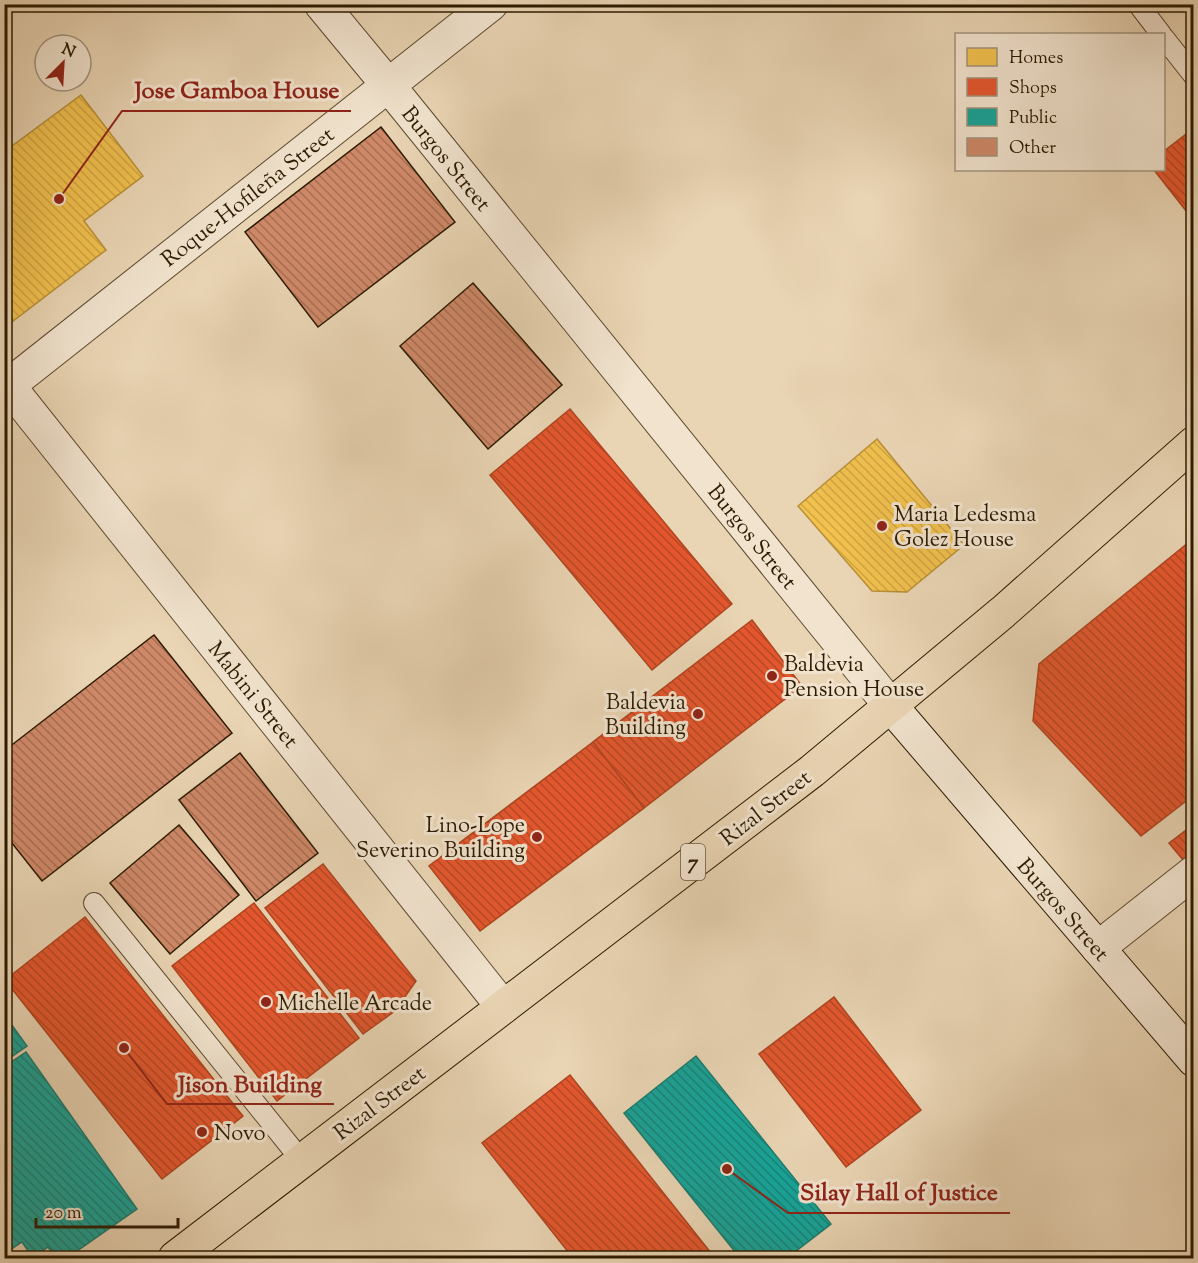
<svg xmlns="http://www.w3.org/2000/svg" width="1198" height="1263" font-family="'Sorts Mill Goudy',serif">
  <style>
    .homes { fill: url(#homes-back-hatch); stroke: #b78f37; stroke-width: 1.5 }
    .shops { fill: url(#shops-back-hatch); stroke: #ad4520; stroke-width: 1.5 }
    .public { fill: url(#public-back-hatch); stroke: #1d7a6b; stroke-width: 1.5 }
    .building { fill: url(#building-back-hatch); stroke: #2c1b01; stroke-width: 1.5 }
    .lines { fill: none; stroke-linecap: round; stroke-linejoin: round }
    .lane-casing { stroke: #5b492e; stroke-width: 22 }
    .street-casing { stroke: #5b492e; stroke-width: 35 }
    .secondary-casing { stroke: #2c1b01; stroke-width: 35 }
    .primary-casing { stroke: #2c1b01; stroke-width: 35 }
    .lane { stroke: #f1e3ce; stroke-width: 20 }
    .street { stroke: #f1e3ce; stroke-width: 33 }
    .secondary { stroke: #f1e3ce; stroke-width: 33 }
    .primary { stroke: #e9d4b3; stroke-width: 33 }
    .poi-dot { fill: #8f2418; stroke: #f1e3ce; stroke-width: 2 }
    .labels { text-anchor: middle; stroke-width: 6; stroke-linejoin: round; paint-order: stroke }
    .shield { fill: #f1e3ce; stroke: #67573e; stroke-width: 1.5 }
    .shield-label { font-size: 21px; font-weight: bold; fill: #2c1b01 }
    .street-label { font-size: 22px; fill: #2c1b01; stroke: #f1e3ce }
    .poi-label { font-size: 22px; fill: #2c1b01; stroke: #f1e3ce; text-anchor: start }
    .leader { fill: none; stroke: #8f2418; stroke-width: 2 }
    .callout-dot { fill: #8f2418; stroke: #f1e3ce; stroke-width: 2 }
    .callout-label { font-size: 24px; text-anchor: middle; font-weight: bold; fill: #8f2418; stroke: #f1e3ce; stroke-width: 6; stroke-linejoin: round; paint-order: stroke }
  </style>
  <defs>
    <pattern id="homes-back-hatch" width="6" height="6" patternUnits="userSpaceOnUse" patternTransform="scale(1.5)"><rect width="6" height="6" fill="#f2c14e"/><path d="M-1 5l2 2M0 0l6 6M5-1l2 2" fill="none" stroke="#d0a542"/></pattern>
    <pattern id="shops-back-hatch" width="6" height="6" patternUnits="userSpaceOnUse" patternTransform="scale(1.5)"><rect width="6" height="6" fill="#e4572e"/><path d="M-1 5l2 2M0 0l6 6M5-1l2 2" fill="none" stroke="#b94725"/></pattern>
    <pattern id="public-back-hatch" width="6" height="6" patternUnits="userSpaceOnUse" patternTransform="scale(1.5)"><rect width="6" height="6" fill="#17a398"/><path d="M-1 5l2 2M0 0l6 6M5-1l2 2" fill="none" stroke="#15847a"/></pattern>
    <pattern id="building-back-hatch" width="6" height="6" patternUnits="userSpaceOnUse" patternTransform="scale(1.5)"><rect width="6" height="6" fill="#ce8868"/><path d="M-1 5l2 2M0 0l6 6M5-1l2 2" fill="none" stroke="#a76e53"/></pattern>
  </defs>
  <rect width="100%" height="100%" fill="#e9d4b3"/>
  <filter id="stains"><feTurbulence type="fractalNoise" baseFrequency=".00333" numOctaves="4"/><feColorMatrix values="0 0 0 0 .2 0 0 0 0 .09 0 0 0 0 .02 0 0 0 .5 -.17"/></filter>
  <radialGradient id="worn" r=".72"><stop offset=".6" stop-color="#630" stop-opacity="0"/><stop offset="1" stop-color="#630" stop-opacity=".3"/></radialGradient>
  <path class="homes" d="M81,95L143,176L84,221L106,250L4,328V152Z
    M877,439L964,545L907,592L872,591L798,506Z"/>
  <path class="shops" d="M1194,128V221L1154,170H1164V151Z
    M570,409L732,604L652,670L490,475Z
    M1194,538V795L1141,836L1033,721L1039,664Z
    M752,620L802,686L644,808L593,742Z
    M593,742L644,808L480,931L429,866Z
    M1194,824V873L1169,843Z
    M323,864L416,981L395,1011L363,1034L265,908Z
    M254,903L359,1038L277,1101L172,966Z
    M85,917L243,1116L162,1179L5,980Z
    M834,997L921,1110L846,1167L759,1054Z
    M570,1075L715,1258H573L482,1143Z"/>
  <path class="public" d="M4,1014L27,1046L4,1062Z
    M26,1052L137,1209L67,1258H56L48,1247L33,1258L22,1242L4,1254V1067Z
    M696,1056L831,1224L787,1258H740L624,1113Z"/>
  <path class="building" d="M381,127L455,222L318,327L245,232Z
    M473,283L562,385L488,449L400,346Z
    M154,635L232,733L42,881L4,833V751Z
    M240,753L318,853L256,901L179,800Z
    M179,825L239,895L170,954L110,883Z"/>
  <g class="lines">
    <g class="lane-casing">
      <path id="lane" d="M1138,4L1161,34
        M1164,38L1194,76
        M94,903L302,1161"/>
    </g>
    <g class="street-casing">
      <path id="street" d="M321,4L388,85L890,705
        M4,380L503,1007
        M4,389L491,4
        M1098,948L1193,873"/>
    </g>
    <g class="secondary-casing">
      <path id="secondary" d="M890,705L1194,1060"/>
    </g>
    <g class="primary-casing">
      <path id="primary" d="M175,1258L812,771L1003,612L1194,443"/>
    </g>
    <use href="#lane" class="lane"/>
    <use href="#street" class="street"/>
    <use href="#secondary" class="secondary"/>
    <use href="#primary" class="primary"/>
  </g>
  <g class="poi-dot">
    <circle cx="882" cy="526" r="6"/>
    <circle cx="772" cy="676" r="6"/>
    <circle cx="698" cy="714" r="6"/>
    <circle cx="537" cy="837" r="6"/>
    <circle cx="266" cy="1002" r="6"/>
    <circle cx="202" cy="1132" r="6"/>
  </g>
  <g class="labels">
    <rect class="shield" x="681" y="844" width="24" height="36" rx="4.5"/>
    <g class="shield-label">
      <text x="693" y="869">7</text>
    </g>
    <g class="street-label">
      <text transform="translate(447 158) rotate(51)" y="8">Burgos Street</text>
      <text transform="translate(247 196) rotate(-38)" y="8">Roque-Hofileña Street</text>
      <text transform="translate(753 536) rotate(51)" y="8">Burgos Street</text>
      <text transform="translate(254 694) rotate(51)" y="8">Mabini Street</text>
      <text transform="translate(765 807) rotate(-38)" y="8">Rizal Street</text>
      <text transform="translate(1064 909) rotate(49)" y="8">Burgos Street</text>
      <text transform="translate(379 1102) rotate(-37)" y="8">Rizal Street</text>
    </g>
    <g class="poi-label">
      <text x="894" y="521">Maria Ledesma<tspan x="894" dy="25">Golez House</tspan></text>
      <text x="784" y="671">Baldevia<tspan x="784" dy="25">Pension House</tspan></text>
      <text x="686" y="709" text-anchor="end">Baldevia<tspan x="686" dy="25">Building</tspan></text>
      <text x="525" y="832" text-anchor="end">Lino-Lope<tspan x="525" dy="25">Severino Building</tspan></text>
      <text x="278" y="1010">Michelle Arcade</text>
      <text x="214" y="1140">Novo</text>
    </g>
  </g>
  <path class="leader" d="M59 199L122 111H351M124 1048L167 1104H334M727 1169L788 1213H1010"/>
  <g class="callout-dot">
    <circle cx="59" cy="199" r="6"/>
    <circle cx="124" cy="1048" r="6"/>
    <circle cx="727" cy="1169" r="6"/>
  </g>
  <g class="callout-label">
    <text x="237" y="98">Jose Gamboa House</text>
    <text x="250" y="1092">Jison Building</text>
    <text x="899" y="1200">Silay Hall of Justice</text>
  </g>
  <rect width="1198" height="1263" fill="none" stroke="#e9d4b3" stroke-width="24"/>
  <rect x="6" y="6" width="1186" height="1251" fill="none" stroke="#2c1b01" stroke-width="3"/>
  <rect x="12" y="12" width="1174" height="1239" fill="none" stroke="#2c1b01" stroke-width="1.5"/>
  <rect x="955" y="33" width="210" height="138" fill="#f1e3ce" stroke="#a2937c" stroke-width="1.5"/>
  <rect x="967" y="48" width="30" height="18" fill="#f2c14e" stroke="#a2937c" stroke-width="1.5"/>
  <text x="1009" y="63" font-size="18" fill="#2c1b01">Homes</text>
  <rect x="967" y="78" width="30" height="18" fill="#e4572e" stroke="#a2937c" stroke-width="1.5"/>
  <text x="1009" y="93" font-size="18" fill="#2c1b01">Shops</text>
  <rect x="967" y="108" width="30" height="18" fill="#17a398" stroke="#a2937c" stroke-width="1.5"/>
  <text x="1009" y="123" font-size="18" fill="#2c1b01">Public</text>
  <rect x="967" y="138" width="30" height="18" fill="#ce8868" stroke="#a2937c" stroke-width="1.5"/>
  <text x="1009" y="153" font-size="18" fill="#2c1b01">Other</text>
  <g transform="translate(63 63) rotate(24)"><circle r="28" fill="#f1e3ce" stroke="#a2937c" stroke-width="1.5"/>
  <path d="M0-4.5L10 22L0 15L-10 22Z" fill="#8f2418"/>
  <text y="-9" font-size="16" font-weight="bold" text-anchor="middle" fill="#2c1b01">N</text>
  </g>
  <path d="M36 1218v9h142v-9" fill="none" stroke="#2c1b01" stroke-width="3"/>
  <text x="45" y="1218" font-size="18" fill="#2c1b01" stroke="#f1e3ce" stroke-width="4.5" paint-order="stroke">20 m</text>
  <rect width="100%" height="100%" filter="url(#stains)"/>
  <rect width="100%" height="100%" fill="url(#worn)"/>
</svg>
